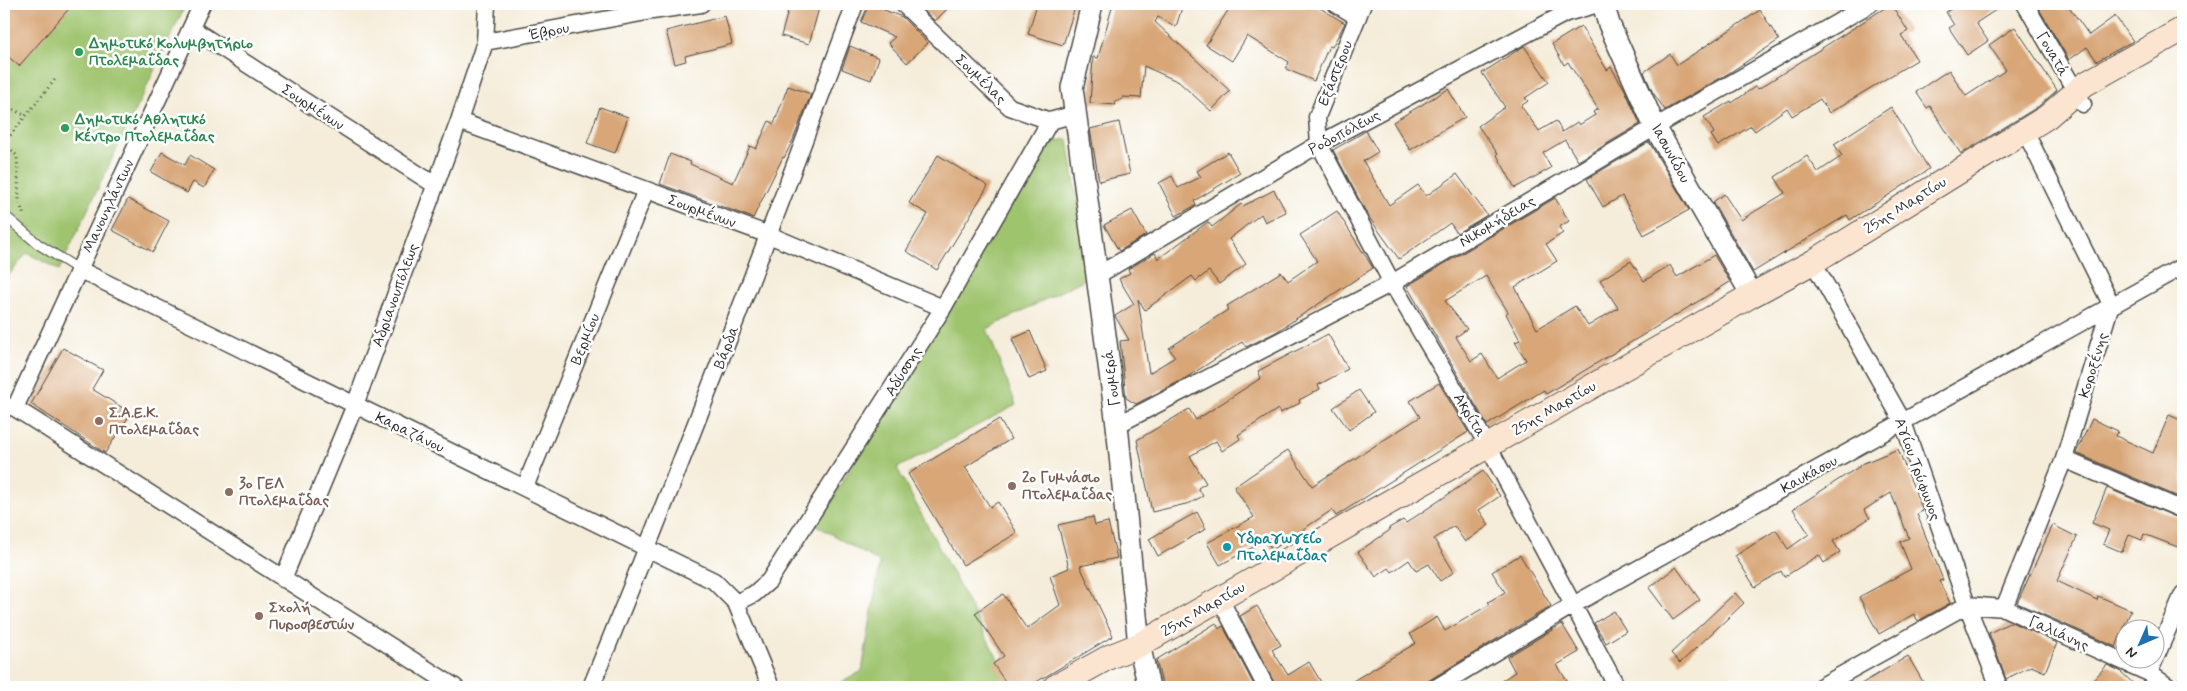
<svg xmlns="http://www.w3.org/2000/svg" width="2187" height="691" font-family="Mynerve,sans-serif">
  <style>
    .green { fill: #9fc46e; stroke: #65784c }
    .building { fill: #d8a677; fill-rule: evenodd }
    .lines { fill: none; stroke-linecap: round; stroke-linejoin: round }
    .service-casing { stroke: #494845; stroke-width: 11 }
    .minor-casing { stroke: #494845; stroke-width: 19 }
    .tertiary-casing { stroke: #494845; stroke-width: 24 }
    .secondary-casing { stroke: #494845; stroke-width: 26 }
    .path { stroke: #494845; stroke-width: 3; stroke-dasharray: 1 4; stroke-linecap: butt }
    .service { stroke: #fff; stroke-width: 9 }
    .minor { stroke: #fff; stroke-width: 16 }
    .tertiary { stroke: #fff; stroke-width: 21 }
    .secondary { stroke: #fce5d0; stroke-width: 24 }
    .leisure-dot { fill: #2e9e5b; stroke: #fff; stroke-width: 2 }
    .education-dot { fill: #8d6e63; stroke: #fff; stroke-width: 2 }
    .culture-dot { fill: #0f9aa8; stroke: #fff; stroke-width: 2 }
    .labels { text-anchor: middle; stroke-width: 5; stroke-linejoin: round; paint-order: stroke }
    .street-label { font-size: 15px; fill: #2b2b2b; stroke: #fff }
    .leisure-label { font-size: 15px; font-weight: bold; fill: #27864d; stroke: #fff; text-anchor: start }
    .education-label { font-size: 15px; font-weight: bold; fill: #785e54; stroke: #fff; text-anchor: start }
    .culture-label { font-size: 15px; font-weight: bold; fill: #0d838f; stroke: #fff; text-anchor: start }
  </style>
  <rect width="100%" height="100%" fill="#fff"/>
  <filter id="ink" filterUnits="userSpaceOnUse"><feTurbulence type="fractalNoise" baseFrequency=".02" numOctaves="2"/><feDisplacementMap in="SourceGraphic" scale="10" xChannelSelector="R" yChannelSelector="G"/><feConvolveMatrix kernelMatrix="1 2 1 2 8 2 1 2 1" color-interpolation-filters="sRGB"/></filter>
  <filter id="wash" filterUnits="userSpaceOnUse"><feTurbulence type="fractalNoise" baseFrequency=".0096" numOctaves="4" result="noise"/><feDisplacementMap in="SourceGraphic" scale="20" xChannelSelector="R" yChannelSelector="G"/><feGaussianBlur stdDeviation="1.12" result="paint"/><feColorMatrix in="noise" values="0 0 0 0 0 0 0 0 0 0 0 0 0 0 0 0 0 1.4 0 .05"/><feComposite in="paint" operator="in"/></filter>
  <g filter="url(#wash)">
    <rect width="100%" height="100%" fill="#f5edda"/>
    <path class="green" d="M4,4H186L59,270L27,253L4,281Z
      M1068,139L1089,277L987,329L1016,405L897,468L1009,680L995,687H834L862,671L880,563L816,525L1047,143Z"/>
    <g id="blocks">
      <path class="building" d="M4,4H73L19,66L4,53Z
        M790,4H804L819,8L809,44L781,36Z
        M869,4L902,17L928,43L907,63L888,43L895,37L861,22Z
        M917,4H952L935,21Z
        M1037,4H1076L1063,45L1028,34Z
        M1113,4H1183L1176,27L1158,17L1155,22L1230,91L1211,111L1179,82L1144,66L1141,98L1123,97V99L1115,102L1116,105L1090,103L1093,57L1098,58Z
        M1232,4H1313L1345,23L1332,47L1329,46L1314,81L1286,69L1289,62L1247,36L1232,61L1206,45Z
        M1891,4L1908,31L1901,35L1917,60L1829,113L1820,99L1792,116L1787,108L1755,131L1751,126L1718,146L1711,135L1714,133L1704,117L1731,101L1732,103L1756,86L1758,89Z
        M1960,4H2005L1976,23L1988,41L1967,55L1949,28L1954,25L1946,12Z
        M2036,4H2067L2089,35L2115,16L2133,41L2097,61L2087,47L2069,60Z
        M1760,10L1779,40L1729,73L1665,110L1652,91L1644,72L1670,54L1677,65Z
        M725,16L732,44L685,56L686,61L675,64L666,31Z
        M1581,26L1607,70L1611,67L1625,90L1640,124L1578,161L1565,140L1543,153L1551,168L1515,188L1497,155L1498,154L1478,126L1505,107L1482,73L1524,46L1549,82L1525,98L1528,101L1521,106L1539,131L1556,121L1562,132L1577,122L1579,125L1595,115L1593,112L1598,109L1568,62L1564,65L1552,44Z
        M2015,27L2057,90L2039,106L1961,154L1930,106L1927,108L1916,92L1949,70L1966,96L2006,70L1989,45Z
        M850,46L879,58L871,80L842,69Z
        M788,86L811,94L793,140L784,158L783,157L753,218L660,184L670,154L691,162L690,164L733,183L750,146L756,149L769,121L774,124Z
        M1448,89L1465,117L1410,150L1393,122Z
        M600,107L628,117L615,153L587,143Z
        M1891,107L1929,169L1850,220L1847,215L1753,272L1713,202L1724,194L1741,220L1785,193L1775,177L1807,156L1818,172L1842,156L1834,144Z
        M1119,122L1130,174L1099,181L1090,129Z
        M1366,131L1378,152L1363,161L1389,205L1418,185L1426,196L1457,174L1487,215L1457,233L1450,223L1399,259L1368,216L1333,150Z
        M1649,142L1689,210L1644,235L1622,196L1603,207L1587,179Z
        M162,152L185,165L190,155L214,170L204,188L193,182L187,193L151,172Z
        M1228,152L1240,173L1194,201L1196,205L1176,216L1159,183L1172,176L1178,188L1201,177L1197,171Z
        M938,155L988,186L937,270L906,251L928,214L909,203Z
        M1274,190L1286,212L1265,222L1261,214L1229,239L1246,264L1219,284L1209,271L1196,281L1192,276L1145,310L1138,299L1149,373L1175,357L1169,348L1229,309L1227,306L1281,272L1288,281L1317,261L1300,235L1337,211L1373,268L1276,332L1246,347L1242,342L1184,379L1136,404L1126,398L1120,341L1129,340L1115,316L1134,304L1119,279L1130,273L1128,269L1155,253L1158,259L1208,222L1212,227L1241,204L1243,206Z
        M1555,198L1569,221L1559,227L1563,233L1546,244L1557,261L1515,287L1537,329L1575,306L1588,326L1618,308L1600,280L1631,261L1644,281L1670,265L1677,277L1714,255L1730,282L1546,394L1544,390L1487,425L1407,286ZM1486,276L1508,312L1506,314L1520,340L1515,342L1526,360L1497,378L1482,354L1471,361L1456,337L1467,329L1445,301Z
        M128,199L169,221L153,252L112,230Z
        M1132,210L1146,235L1119,251L1104,225Z
        M1030,331L1047,371L1029,379L1012,339Z
        M1328,334L1348,369L1318,385L1320,389L1299,400L1300,403L1280,413L1278,409L1238,435L1240,439L1222,451L1216,441L1190,456L1206,483L1198,488L1203,496L1190,503L1152,512L1137,440L1189,409L1196,420L1261,378L1258,371Z
        M63,348L103,370L92,389L131,413L105,453L31,404Z
        M1439,383L1468,432L1336,516L1332,510L1272,550L1266,540L1220,565L1207,543L1254,517L1234,487L1288,450L1312,486L1420,417L1410,401Z
        M1359,390L1374,412L1349,430L1333,408Z
        M2169,415L2183,421V499L2076,453L2092,419L2118,431L2116,436L2153,453Z
        M999,419L1011,439L965,467L990,507L998,502L1017,533L963,565L908,474Z
        M1898,449L1923,511L1917,514L1943,580L1939,581L1950,603L1918,621L1914,614L1879,634L1859,597L1911,569L1900,542L1909,538L1891,493L1864,510L1870,518L1833,541L1840,552L1824,563L1819,555L1784,577L1781,571L1755,587L1735,556L1776,530L1788,549L1809,534L1793,509L1860,466L1859,465Z
        M1483,471L1500,496L1479,510L1489,525L1465,542L1454,526L1434,539L1454,572L1440,581L1429,564L1416,571L1409,560L1392,572L1389,568L1376,577L1358,552L1390,530L1389,528L1403,520L1406,523Z
        M2107,488L2183,520V549L2144,534L2142,540L2129,535L2122,552L2103,544L2109,530L2092,523Z
        M1197,512L1206,529L1158,556L1149,539Z
        M1093,517L1095,525L1108,522L1117,558L1080,566L1113,636L1028,687H1009L993,664L1004,656L975,613L1003,594L1027,629L1060,605L1050,576L1069,568L1058,525Z
        M2053,525L2077,537L2057,581L2097,600L2098,596L2131,610L2116,647L2017,603Z
        M1520,555L1551,606L1418,687H1343L1416,643L1410,634L1437,617L1445,631L1490,604L1488,602L1505,592L1492,572Z
        M1676,567L1700,600L1673,620L1649,588Z
        M1735,593L1744,603L1680,663L1671,653Z
        M1257,606L1281,645L1272,650L1288,675L1309,662L1324,687H1276L1240,616Z
        M1614,611L1626,631L1606,643L1594,623Z
        M2011,622L2057,643L2045,672L2031,666L2006,679L1989,633Z
        M1216,623L1219,629L1223,626L1255,687H1163L1156,660Z
        M1562,624L1579,652L1557,665L1571,687H1492L1515,672L1507,657Z
        M1908,656L1926,687H1856Z
        M2107,665L2120,671L2137,687H2087Z"/>
    </g>
  </g>
  <g filter="url(#ink)">
    <use href="#blocks" fill-opacity="0" stroke="#494845" stroke-width="1"/>
    <g class="lines">
      <g class="service-casing">
        <path id="service" d="M4,215L38,244L78,269"/>
      </g>
      <g class="minor-casing">
        <path id="minor" d="M903,4L1010,107L1050,121L1075,114
          M1336,4L1358,17
          M1363,4L1317,117L1319,144L1392,283L1488,446L1617,687
          M2025,4L2083,104
          M191,28L435,185
          M485,42L652,11L701,4
          M459,121L769,235L943,308
          M1813,262L1903,422L1967,605L1999,687
          M78,269L714,581L736,603L771,687
          M1098,275L1319,144L1566,13L1598,4
          M4,406L15,408L455,687
          M15,408L202,4
          M1117,425L1392,283L1655,127L1870,4
          M2064,459L2183,510
          M525,487L646,190
          M283,579L355,405L459,121L485,42L487,4
          M1220,599L1266,687
          M736,603L754,594L769,581L943,308L1050,121
          M2004,608L2064,459L2111,304L2024,129
          M2149,673L2183,594
          M591,687C683,461 770,233 855,4
          M1437,687L1573,605L2183,266
          M1820,687L1967,605L2004,608L2149,673L2169,687
          M2182,687H2183"/>
      </g>
      <g class="tertiary-casing">
        <path id="tertiary" d="M1092,4L1072,88L1117,425L1139,645L1149,687
          M1603,4L1609,24L1655,127L1752,295"/>
      </g>
      <g class="secondary-casing">
        <path id="secondary" d="M1055,687L1109,657L1139,645L1752,295L1813,262L2047,117L2085,84L2183,29"/>
      </g>
      <path class="path" d="M4,105L26,116
        M4,143L57,77
        M5,143L17,156L19,200L24,216"/>
      <use href="#service" class="service"/>
      <use href="#minor" class="minor"/>
      <use href="#tertiary" class="tertiary"/>
      <use href="#secondary" class="secondary"/>
    </g>
  </g>
  <g class="leisure-dot">
    <circle cx="79" cy="52" r="5"/>
    <circle cx="65" cy="128" r="5"/>
  </g>
  <g class="education-dot">
    <circle cx="99" cy="421" r="5"/>
    <circle cx="1012" cy="486" r="5"/>
    <circle cx="229" cy="492" r="5"/>
    <circle cx="259" cy="616" r="5"/>
  </g>
  <circle class="culture-dot" cx="1227" cy="547" r="5"/>
  <g class="labels">
    <g class="street-label">
      <text transform="translate(549 31) rotate(-11)" y="5">Έβρου</text>
      <text transform="translate(2053 54) rotate(60)" y="5">Γονατά</text>
      <text transform="translate(1335 73) rotate(-68)" y="5">Εξάστερου</text>
      <text transform="translate(981 79) rotate(44)" y="5">Σουμέλας</text>
      <text transform="translate(313 107) rotate(33)" y="5">Σουρμένων</text>
      <text transform="translate(1344 132) rotate(-28)" y="5">Ροδοπόλεως</text>
      <text transform="translate(1671 153) rotate(61)" y="5">Ιασωνίδου</text>
      <text transform="translate(1905 205) rotate(-32)" y="5">25ης Μαρτίου</text>
      <text transform="translate(108 206) rotate(-65)" y="5">Μανουηλάντων</text>
      <text transform="translate(702 211) rotate(20)" y="5">Σουρμένων</text>
      <text transform="translate(1497 221) rotate(-31)" y="5">Νικομήδειας</text>
      <text transform="translate(395 295) rotate(-70)" y="5">Αδριανουπόλεως</text>
      <text transform="translate(585 339) rotate(-68)" y="5">Βερμίου</text>
      <text transform="translate(726 347) rotate(-69)" y="5">Βάρδα</text>
      <text transform="translate(2093 365) rotate(-73)" y="5">Κοροξένης</text>
      <text transform="translate(903 371) rotate(-58)" y="5">Αδύσσης</text>
      <text transform="translate(1111 378) rotate(-97)" y="5">Γουμερά</text>
      <text transform="translate(1554 408) rotate(-30)" y="5">25ης Μαρτίου</text>
      <text transform="translate(1470 415) rotate(59)" y="5">Ακρίτα</text>
      <text transform="translate(410 432) rotate(26)" y="5">Καραζάνου</text>
      <text transform="translate(1918 469) rotate(70)" y="5">Αγίου Τρύφωνος</text>
      <text transform="translate(1809 474) rotate(-29)" y="5">Καυκάσου</text>
      <text transform="translate(1203 609) rotate(-30)" y="5">25ης Μαρτίου</text>
      <text transform="translate(2059 633) rotate(24)" y="5">Γαλιάνης</text>
    </g>
    <g class="leisure-label">
      <text x="89" y="48">Δημοτικό Κολυμβητήριο<tspan x="89" dy="17">Πτολεμαΐδας</tspan></text>
      <text x="75" y="124">Δημοτικό Αθλητικό<tspan x="75" dy="17">Κέντρο Πτολεμαΐδας</tspan></text>
    </g>
    <g class="education-label">
      <text x="109" y="417">Σ.Α.Ε.Κ.<tspan x="109" dy="17">Πτολεμαΐδας</tspan></text>
      <text x="1022" y="482">2ο Γυμνάσιο<tspan x="1022" dy="17">Πτολεμαΐδας</tspan></text>
      <text x="239" y="488">3ο ΓΕΛ<tspan x="239" dy="17">Πτολεμαΐδας</tspan></text>
      <text x="269" y="612">Σχολή<tspan x="269" dy="17">Πυροσβεστών</tspan></text>
    </g>
    <g class="culture-label">
      <text x="1237" y="543">Υδραγωγείο<tspan x="1237" dy="17">Πτολεμαΐδας</tspan></text>
    </g>
  </g>
  <rect width="2187" height="691" fill="none" stroke="#fff" stroke-width="20"/>
  <g transform="translate(2140 644) rotate(225)"><circle r="24" fill="#ffffff" stroke="#aaaaaa"/>
  <path d="M0-4L9 19L0 12L-9 19Z" fill="#1f6fb2"/>
  <text y="-8" font-size="14" font-weight="bold" text-anchor="middle" fill="#2b2b2b">N</text>
  </g>
</svg>
